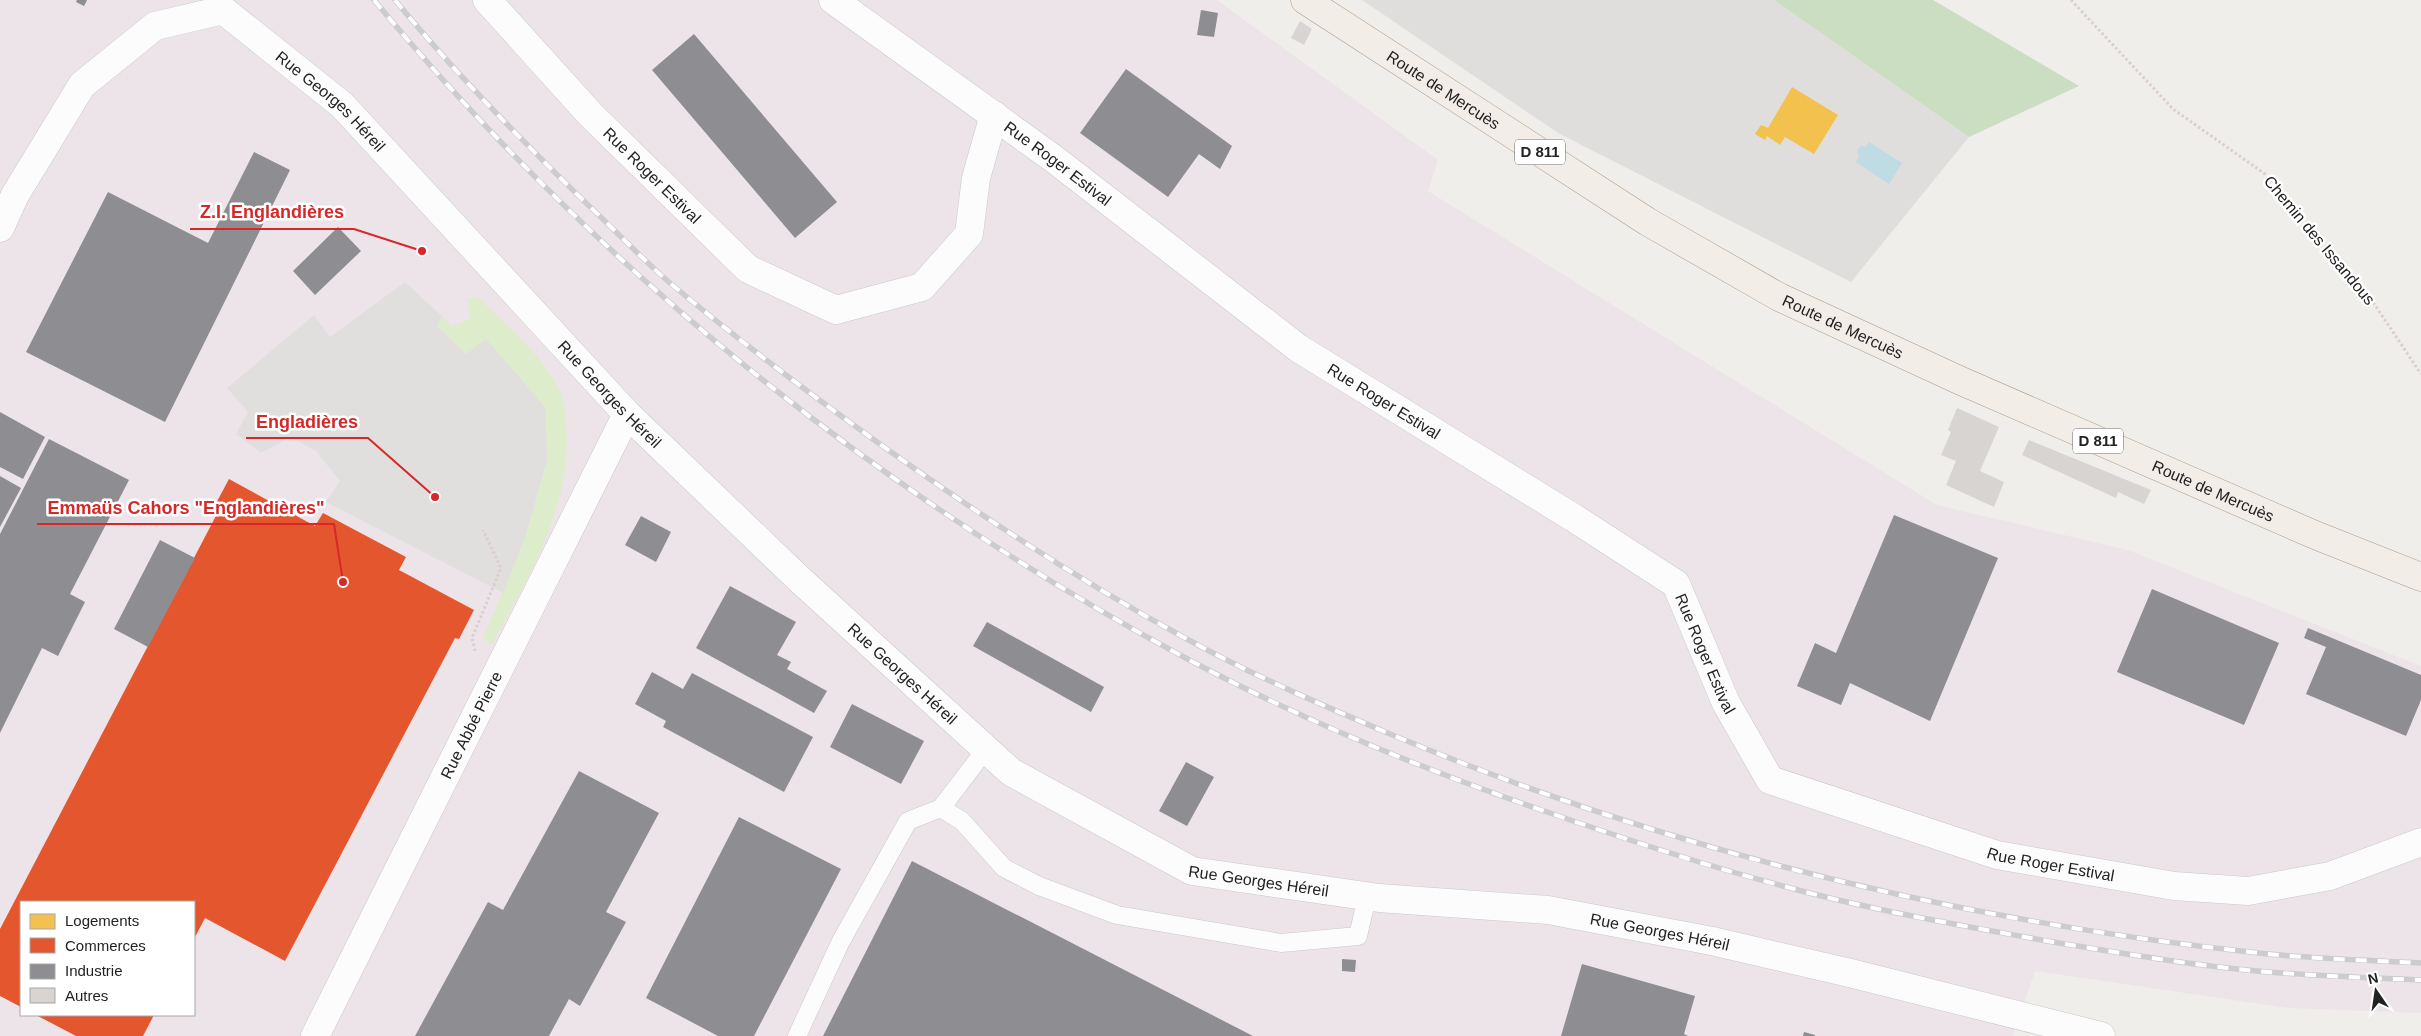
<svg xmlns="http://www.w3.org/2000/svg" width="2421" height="1036" font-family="Helvetica,sans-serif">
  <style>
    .residential { fill: #dfdedc }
    .industrial { fill: #ede4e9; fill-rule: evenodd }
    .grass { fill: #ddeccb }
    .forest { fill: #cbdec1 }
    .parking { fill: #e0dfde }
    .water { fill: #bfdbe3 }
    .homes { fill: #f2c14e }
    .shops { fill: #e4572e }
    .industry { fill: #8d8d92 }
    .building { fill: #d7d4d2 }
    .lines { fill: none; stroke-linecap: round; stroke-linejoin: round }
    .lane-casing { stroke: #c9c8c7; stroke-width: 19 }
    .street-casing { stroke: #c9c8c7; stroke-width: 29 }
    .primary-casing { stroke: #a79c86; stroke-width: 29 }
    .path { stroke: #dccecd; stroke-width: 3; stroke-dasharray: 2.5 2.5; stroke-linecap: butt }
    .lane { stroke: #fdfcfc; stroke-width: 18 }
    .street { stroke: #fdfcfc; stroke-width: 28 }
    .primary { stroke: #f3ede7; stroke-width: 28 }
    .rail-casing { stroke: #ccc; stroke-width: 5.5 }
    .rail { stroke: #fff; stroke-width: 4; stroke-dasharray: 11; stroke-linecap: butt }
    .labels { text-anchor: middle; stroke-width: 5; stroke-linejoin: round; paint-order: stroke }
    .shield { fill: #fff; stroke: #646464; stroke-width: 1 }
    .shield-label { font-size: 15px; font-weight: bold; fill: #222 }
    .street-label { font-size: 16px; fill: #222; stroke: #fff }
    .leader { fill: none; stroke: #d62828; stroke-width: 2 }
    .callout-dot { fill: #d62828; stroke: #fff; stroke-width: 2 }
    .callout-label { font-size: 18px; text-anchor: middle; font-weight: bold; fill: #d62828; stroke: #fff; stroke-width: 5; stroke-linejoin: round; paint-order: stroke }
  </style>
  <rect width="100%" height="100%" fill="#f0eeeb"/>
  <path class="residential" d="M1362,0H1774L1969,137L1851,282L1558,133Z"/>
  <path class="industrial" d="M0,0H1217L1438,160L1428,191L1937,505L2128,550L2421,666V1013L2288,1008L2035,971L2013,1036H0ZM21,902H194V1015H21Z"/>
  <path class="grass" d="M477,297C508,326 541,353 560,391C565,401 565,413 566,424C573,506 529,575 492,644L483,639L525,538L547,460L545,407L485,340L466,354L437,326L442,316L452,326L470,319L467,299Z"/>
  <path class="forest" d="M1774,0H1933L2079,86L1969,137Z"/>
  <path class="parking" d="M405,282L442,316L437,326L466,354L486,339L545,407L547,460L525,538L503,593L326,502L340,481L316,451L290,437L261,453L236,434L248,412L227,388L314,315L330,337Z"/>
  <path class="water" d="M1869,142L1902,163L1889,184L1856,162L1859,157L1857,150L1861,146L1866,147Z"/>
  <path class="homes" d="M1792,87L1838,115L1814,154L1785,137L1780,145L1767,136L1765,140L1755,134L1761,125L1768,128Z"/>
  <path class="shops" d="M229,479L315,526L323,513L406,557L399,570L474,610L459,639L455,638L285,961L205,918L194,939V902H21V1007L0,996V929L219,510L214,507Z
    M36,1015H154L143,1036H76Z"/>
  <path class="industry" d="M77,0H87L84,6L76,2Z
    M1201,10L1218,13L1214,37L1197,35Z
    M694,34L837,202L795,238L652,70Z
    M1126,69L1232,146L1220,169L1199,154L1168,197L1080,133Z
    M254,152L290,170L165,422L26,352L108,192L208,243Z
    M338,227L361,251L315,295L293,271Z
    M0,412L45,437L23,479L0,467Z
    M49,439L129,480L70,594L85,602L58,656L42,648L0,733V534Z
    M0,476L21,488L0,527Z
    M1894,515L1998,558L1930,721L1850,683L1841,705L1797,686L1815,643L1836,653Z
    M641,516L671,532L656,562L625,545Z
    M160,540L195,558L148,647L114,629Z
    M730,586L796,622L777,655L791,662L787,669L827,691L814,713L696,648Z
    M2152,589L2279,643L2244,725L2117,672Z
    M987,622L1104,687L1091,712L973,646Z
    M2308,628L2421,675V700L2406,736L2306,694L2326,647L2304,638Z
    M652,672L683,689L692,673L813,737L784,792L663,727L666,721L635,704Z
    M852,704L924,741L901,784L830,747Z
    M1186,762L1214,777L1187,826L1159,811Z
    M579,771L659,813L606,912L626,922L580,1006L569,999L549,1036H415L488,902L503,910Z
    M739,817L841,869L754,1036H718L646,998Z
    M912,861L1253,1036H823Z
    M1342,959L1356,960L1355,972L1342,971Z
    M1582,964L1695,996L1684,1034L1688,1036H1561Z
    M1804,1032L1815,1035V1036H1803Z"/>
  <path class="building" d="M1300,21L1312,29L1304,45L1291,38Z
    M1957,408L1999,427L1980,471L2004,482L1994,507L1946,485L1956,461L1941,455L1951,432L1948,430Z
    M2029,440L2151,490L2144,504L2118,492L2116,498L2022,455Z"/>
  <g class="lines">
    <g class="lane-casing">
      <path id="lane" d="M941,808L986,749
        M797,1036L841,941L908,821L941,808L962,821L1004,868L1039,886L1117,915L1281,943L1358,936L1367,897"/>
    </g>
    <g class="street-casing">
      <g id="street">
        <path id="s1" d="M487,0L590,114L748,269L836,310L922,287L969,234L976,178L994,115"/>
        <path id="s2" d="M833,0L1054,159L1298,348L1574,518L1676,584L1726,703L1770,780L1997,855L2174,886L2248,891L2330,876L2421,842"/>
        <path id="s3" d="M0,228L15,195L82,85L155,26L223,10L342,105L627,414L798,578L1011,772L1192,871L1379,898L1548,910L1712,941L1850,973L2101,1036"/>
        <path id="s4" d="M315,1036L627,414"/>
      </g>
    </g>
    <g class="primary-casing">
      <g id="primary">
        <path id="s5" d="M1305,0L1648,222L1779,297L1959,380L2315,535L2421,577"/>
      </g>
    </g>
    <path class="path" d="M2071,0L2173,109L2265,174L2373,302L2421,374
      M475,651L472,638L501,568L483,530"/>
    <use href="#lane" class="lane"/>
    <use href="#street" class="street"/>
    <use href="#primary" class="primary"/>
    <g class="rail-casing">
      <path id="rail" d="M374,0C596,268 874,490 1180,655C1297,718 1422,769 1547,812C1625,839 1703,865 1783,886C1870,910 1959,925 2047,941C2120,953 2195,966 2268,972C2319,976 2370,978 2421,980
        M395,0C454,72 519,138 586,203C614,229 641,258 670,283C726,330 785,375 844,418C953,498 1066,573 1185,638C1252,675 1324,706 1395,736C1673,852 1960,921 2259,953C2312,959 2367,960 2421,963"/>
    </g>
    <use href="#rail" class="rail"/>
  </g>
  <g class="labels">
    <g class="shield">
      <rect x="1515" y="139.5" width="50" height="25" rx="4"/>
      <rect x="2073" y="428.5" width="50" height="25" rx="4"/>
    </g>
    <g class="shield-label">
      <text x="1540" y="157">D 811</text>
      <text x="2098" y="446">D 811</text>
    </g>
    <g class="street-label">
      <text dy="6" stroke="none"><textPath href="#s5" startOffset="165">Route de Mercuès</textPath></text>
      <text dy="6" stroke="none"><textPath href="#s3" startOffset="470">Rue Georges Héreil</textPath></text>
      <text dy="6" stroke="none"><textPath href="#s2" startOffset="278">Rue Roger Estival</textPath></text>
      <text dy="6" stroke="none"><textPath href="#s1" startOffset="241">Rue Roger Estival</textPath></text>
      <text transform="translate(2320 240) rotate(50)" y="6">Chemin des Issandous</text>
      <text dy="6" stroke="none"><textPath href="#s5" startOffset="630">Route de Mercuès</textPath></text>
      <text dy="6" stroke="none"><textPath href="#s3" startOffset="875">Rue Georges Héreil</textPath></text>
      <text dy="6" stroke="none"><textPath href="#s2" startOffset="682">Rue Roger Estival</textPath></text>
      <text dy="6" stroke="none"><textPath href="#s5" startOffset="1035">Route de Mercuès</textPath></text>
      <text dy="6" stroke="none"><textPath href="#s2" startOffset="1102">Rue Roger Estival</textPath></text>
      <text dy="6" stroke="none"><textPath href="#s3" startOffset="1280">Rue Georges Héreil</textPath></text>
      <text dy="6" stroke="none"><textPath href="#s4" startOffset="348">Rue Abbé Pierre</textPath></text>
      <text dy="6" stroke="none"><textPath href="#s2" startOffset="1538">Rue Roger Estival</textPath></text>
      <text dy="6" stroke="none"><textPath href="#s3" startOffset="1700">Rue Georges Héreil</textPath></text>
      <text dy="6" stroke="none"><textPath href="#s3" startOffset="2105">Rue Georges Héreil</textPath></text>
    </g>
  </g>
  <path class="leader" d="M422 251L354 229H190M435 497L368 438H246M343 582L334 524H37"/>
  <g class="callout-dot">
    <circle cx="422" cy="251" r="5"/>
    <circle cx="435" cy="497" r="5"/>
    <circle cx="343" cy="582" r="5"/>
  </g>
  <g class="callout-label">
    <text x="272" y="218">Z.I. Englandières</text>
    <text x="307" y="428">Engladières</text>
    <text x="186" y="514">Emmaüs Cahors "Englandières"</text>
  </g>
  <rect x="20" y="901" width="175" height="115" fill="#ffffff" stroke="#a7a7a7"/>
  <rect x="30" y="914" width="25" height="15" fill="#f2c14e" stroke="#a7a7a7"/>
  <text x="65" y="926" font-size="15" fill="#222222">Logements</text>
  <rect x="30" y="938" width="25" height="15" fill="#e4572e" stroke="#a7a7a7"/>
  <text x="65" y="951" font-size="15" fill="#222222">Commerces</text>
  <rect x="30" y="964" width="25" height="15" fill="#8d8d92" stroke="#a7a7a7"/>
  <text x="65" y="976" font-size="15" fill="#222222">Industrie</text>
  <rect x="30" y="988" width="25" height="15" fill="#d7d4d2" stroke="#a7a7a7"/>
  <text x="65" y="1001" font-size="15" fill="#222222">Autres</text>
  <g transform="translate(2376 991) rotate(347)" stroke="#ffffff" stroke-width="4" paint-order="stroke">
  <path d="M0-4L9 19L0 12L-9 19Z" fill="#222222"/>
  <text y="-8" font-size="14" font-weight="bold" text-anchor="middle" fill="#222222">N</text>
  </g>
</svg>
